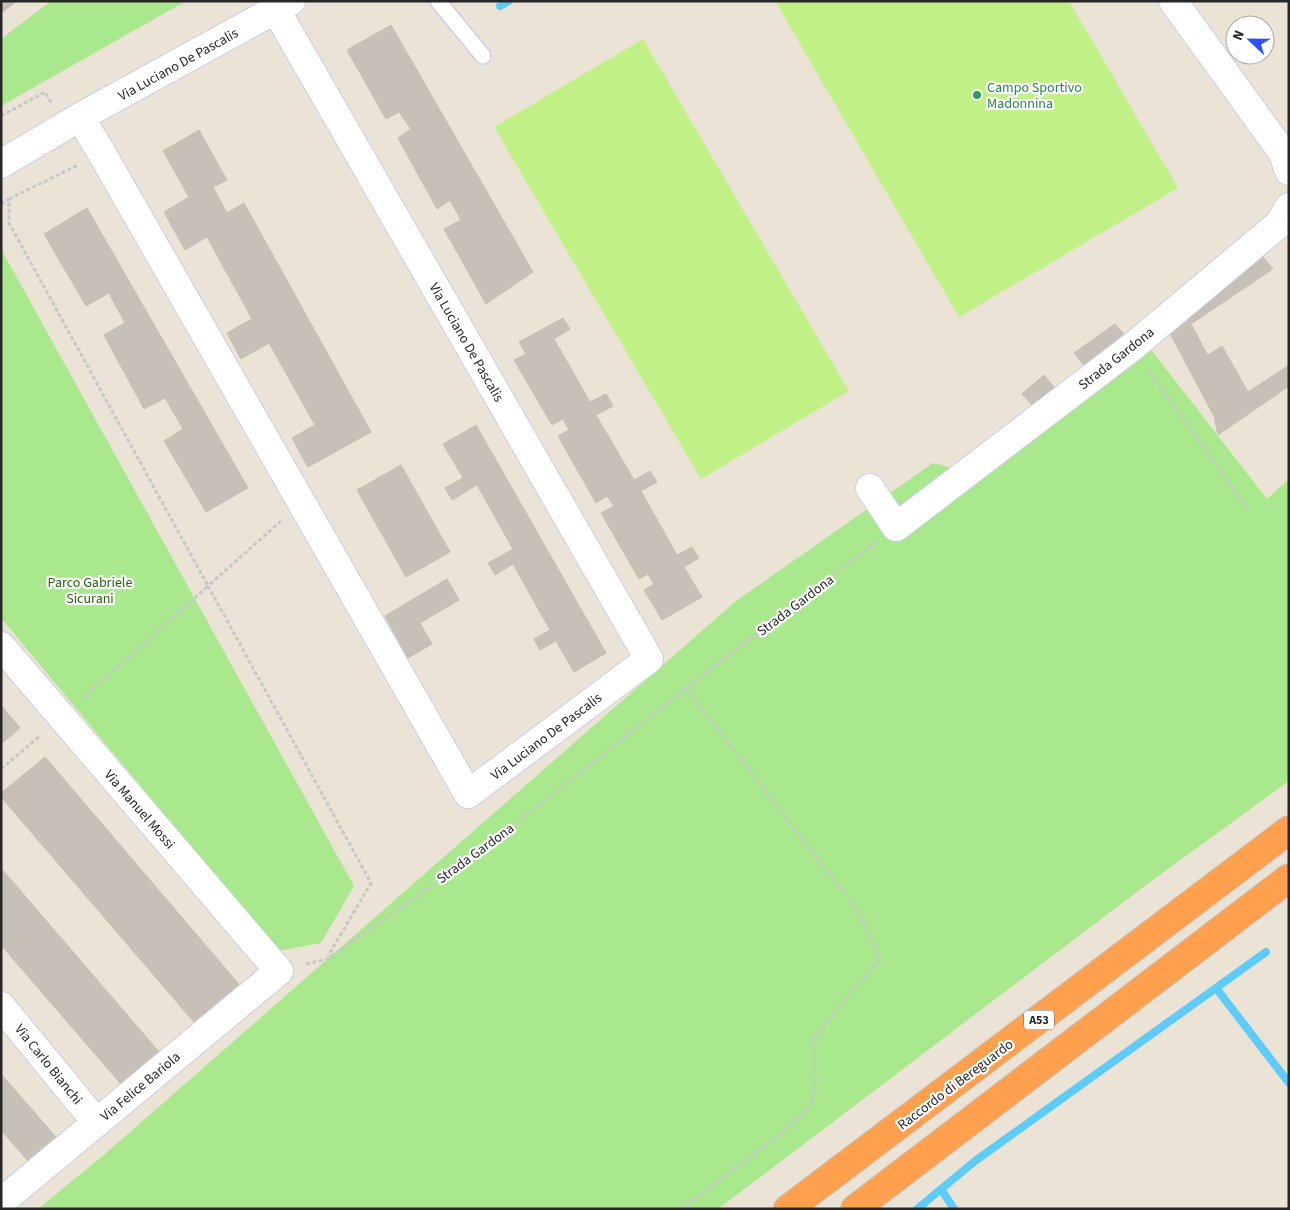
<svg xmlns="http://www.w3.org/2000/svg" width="1290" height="1210" font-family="'Source Sans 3',sans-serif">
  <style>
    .green { fill: #a9e88d }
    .pitch { fill: #c1f087 }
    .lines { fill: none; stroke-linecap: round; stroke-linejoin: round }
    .stream { stroke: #5ecbf8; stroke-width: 8 }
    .building { fill: #c6c0b7; stroke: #c6bfb1 }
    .lane-casing { stroke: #cccfe2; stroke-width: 18 }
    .street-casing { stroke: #cccfe2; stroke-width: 30 }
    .highway-casing { stroke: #c7c7c7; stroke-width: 30 }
    .path { stroke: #c7c7c7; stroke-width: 3; stroke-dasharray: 4 2.5; stroke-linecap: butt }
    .lane { stroke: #fff; stroke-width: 15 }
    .street { stroke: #fff; stroke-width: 28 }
    .highway { stroke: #ffa04e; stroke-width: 28 }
    .leisure-dot { fill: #2e9e5b; stroke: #fff; stroke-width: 2 }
    .labels { text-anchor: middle; stroke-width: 4.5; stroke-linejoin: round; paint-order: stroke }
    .shield { fill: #fff; stroke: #686868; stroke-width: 1 }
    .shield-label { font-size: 12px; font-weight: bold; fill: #272727 }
    .street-label { font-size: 14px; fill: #272727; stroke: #fff }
    .leisure-label { font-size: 14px; fill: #27864d; stroke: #fff; text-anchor: start }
    .park-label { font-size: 14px; fill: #226813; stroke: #fff }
  </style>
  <rect width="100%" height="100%" fill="#ebe3d6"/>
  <path class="green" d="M51,1H186L1,106V39Z
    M1,249L354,886L321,943L278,951L1,618Z
    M1149,347L1267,499L1289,479V781L1146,885L718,1209H38L105,1154L736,601L933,463L982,475Z"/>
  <path class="pitch" d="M775,1H1069L1178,188L959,317Z
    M643,39L849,391L701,479L494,127Z"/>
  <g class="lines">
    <path class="stream" d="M500,6L509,1
      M1216,988L1289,1083
      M941,1189L954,1209
      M917,1209L975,1161L1266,952"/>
  </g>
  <path class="building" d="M1,1H17L1,13Z
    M391,25L533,272L486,304L444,229L461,220L450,200L437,209L398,138L411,129L399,112L386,119L347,50Z
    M199,130L227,180L213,187L227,213L244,203L371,432L308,467L292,438L315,425L269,343L241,359L227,333L252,319L207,237L185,250L164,212L189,197L163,151Z
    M87,208L248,488L206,512L164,441L183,429L165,398L144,409L104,335L125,323L109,293L86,306L44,234Z
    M1258,251L1273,269L1255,281L1242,264Z
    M1242,264L1255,281L1191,324L1233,403L1214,416L1166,326Z
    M563,318L570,329L554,339L590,402L606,394L613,406L596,415L634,480L650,471L657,482L641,491L677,555L692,547L699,558L684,567L702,597L662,620L644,590L654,584L648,574L639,579L601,513L614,506L607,496L596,503L558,436L569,430L563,419L552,425L514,360L526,354L519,342Z
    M1115,324L1127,338L1086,368L1074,353Z
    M1222,346L1248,392L1289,365V386L1218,435L1214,416L1233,403L1208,355Z
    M1044,375L1059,393L1037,410L1022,394Z
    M476,425L606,653L574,672L556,641L540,650L534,639L550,630L513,564L495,575L488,563L513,549L477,485L452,500L445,488L463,478L443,444Z
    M401,465L450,552L406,577L357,490Z
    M447,579L459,600L420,623L432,644L408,658L385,616Z
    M1,705L20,728L1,744Z
    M45,757L226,969L240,986L234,990L232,988L39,762Z
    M39,762L234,990L202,1017L6,789Z
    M6,789L200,1015L202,1017L195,1022L193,1021L1,797V793Z
    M1,868L160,1053L128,1079L1,929Z
    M1,929L128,1079L120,1083L1,945Z
    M1,1074L56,1137L28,1161L1,1130Z"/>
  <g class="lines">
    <g class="lane-casing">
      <path id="lane" d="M438,1L483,56"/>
    </g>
    <g class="street-casing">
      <path id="street" d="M1173,1L1283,153L1289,171
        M80,117L101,152L468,794L649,659L276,10
        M1,164L80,117L291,1
        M870,488L896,527L1132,347L1279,224L1289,207
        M1,646L279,971L1,1202
        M1,1006L97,1123"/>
    </g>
    <g class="highway-casing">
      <path id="highway" d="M788,1209L1289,830
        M855,1209L1289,878"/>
    </g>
    <path class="path" d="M1,116L45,92L52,104
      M9,199L78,165
      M1,204L9,199V223L208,586L82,699
      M1148,370L1248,509
      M281,521L208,586L371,883L328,956
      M1,769L41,735
      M306,964L327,959L486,848L686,688L876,542
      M681,1209L780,1134L810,1108L815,1082L814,1038L845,999L880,960L861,915L686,688"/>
    <use href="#lane" class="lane"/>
    <use href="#street" class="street"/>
    <use href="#highway" class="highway"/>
  </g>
  <circle class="leisure-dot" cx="977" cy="95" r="5"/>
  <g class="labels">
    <rect class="shield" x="1024" y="1010.5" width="30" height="19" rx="4"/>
    <g class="shield-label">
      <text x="1039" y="1024">A53</text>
    </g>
    <g class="street-label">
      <text transform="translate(178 64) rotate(-29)" y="5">Via Luciano De Pascalis</text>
      <text transform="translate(467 342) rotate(60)" y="5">Via Luciano De Pascalis</text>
      <text transform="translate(1116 358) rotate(-38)" y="5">Strada Gardona</text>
      <text transform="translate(795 605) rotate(-37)" y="5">Strada Gardona</text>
      <text transform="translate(546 736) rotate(-37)" y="5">Via Luciano De Pascalis</text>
      <text transform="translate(140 809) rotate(49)" y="5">Via Manuel Mossi</text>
      <text transform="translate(475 853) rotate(-36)" y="5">Strada Gardona</text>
      <text transform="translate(49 1064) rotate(51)" y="5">Via Carlo Bianchi</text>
      <text transform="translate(955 1084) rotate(-37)" y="5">Raccordo di Bereguardo</text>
      <text transform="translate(140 1086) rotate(-40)" y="5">Via Felice Bariola</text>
    </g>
    <g class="leisure-label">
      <text x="987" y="92">Campo Sportivo<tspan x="987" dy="16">Madonnina</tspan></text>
    </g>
    <g class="park-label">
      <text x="90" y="587">Parco Gabriele<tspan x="90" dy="16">Sicurani</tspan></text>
    </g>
  </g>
  <rect width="1290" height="1210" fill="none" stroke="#272727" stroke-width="5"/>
  <g transform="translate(1250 40) rotate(292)"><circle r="24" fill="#ffffff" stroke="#a9a9a9"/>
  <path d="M0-4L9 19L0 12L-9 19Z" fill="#3050ff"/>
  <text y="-8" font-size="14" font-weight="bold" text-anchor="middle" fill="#272727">N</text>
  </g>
</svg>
